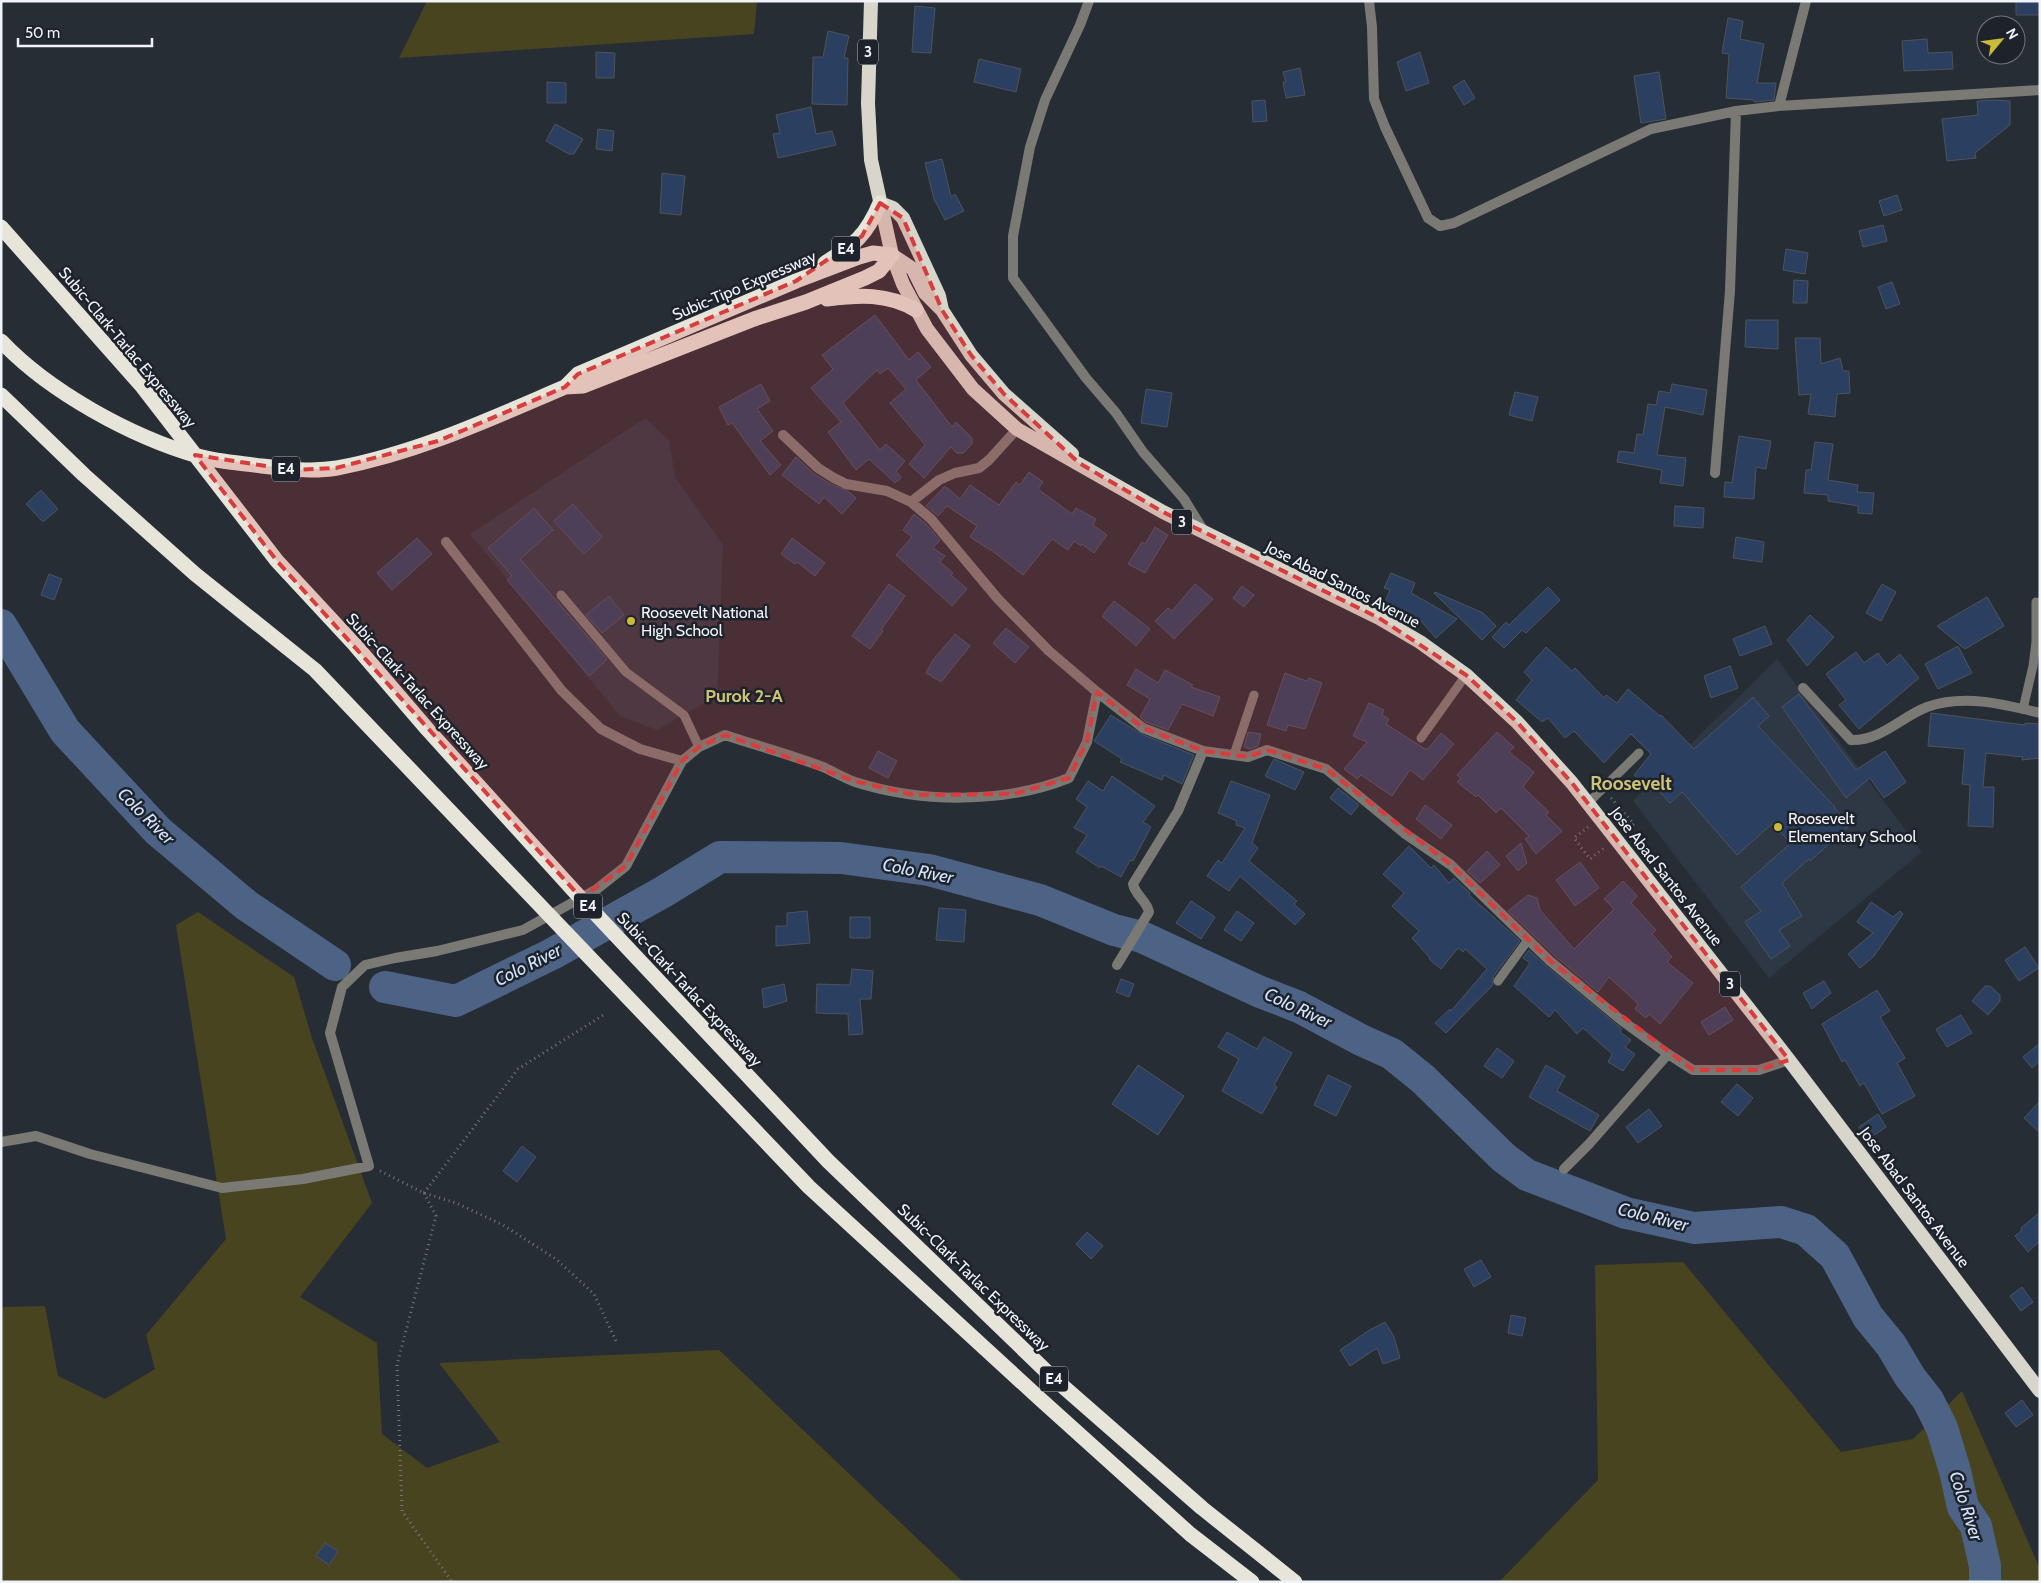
<svg xmlns="http://www.w3.org/2000/svg" width="2041" height="1583" font-family="Cabin,sans-serif">
  <style>
    .built { fill: #2e3744 }
    .green { fill: #494420 }
    .lines { fill: none; stroke-linecap: round; stroke-linejoin: round }
    .river { stroke: #4d6386; stroke-width: 32 }
    .building { fill: #2b4060; stroke: #4d535c }
    .path { stroke: #71767d; stroke-width: 3; stroke-dasharray: 1 4; stroke-linecap: butt }
    .service { stroke: #7a7974; stroke-width: 9 }
    .minor { stroke: #7a7974; stroke-width: 10 }
    .trunk { stroke: #d8d6ca; stroke-width: 14 }
    .motorway { stroke: #e7e5d9; stroke-width: 15 }
    .marked { fill: #d93c3d; fill-opacity: 0.2; stroke: #d93c3d; stroke-width: 4; stroke-dasharray: 10 6; stroke-linejoin: round }
    .poi-dot { fill: #caba39; stroke: #1e232b; stroke-width: 2 }
    .labels { text-anchor: middle; stroke-width: 5; stroke-linejoin: round; paint-order: stroke }
    .shield { fill: #1e232b; stroke: #b1b5bb; stroke-width: 1 }
    .shield-label { font-size: 15px; font-weight: bold; fill: #f0f4f9 }
    .street-label { font-size: 16px; fill: #f0f4f9; stroke: #1e232b }
    .poi-label { font-size: 16px; fill: #f0f4f9; stroke: #1e232b; text-anchor: start }
    .neighbourhood-label { font-size: 18px; font-weight: bold; fill: #cec375; stroke: #1e232b }
    .water-label { font-size: 18px; font-style: italic; fill: #d2e2fa; stroke: #1e232b }
    .quarter-label { font-size: 19px; font-weight: bold; fill: #cec375; stroke: #1e232b }
  </style>
  <rect width="100%" height="100%" fill="#272d35"/>
  <path class="built" d="M645,418L669,440L675,477L723,545L717,696L657,730L620,716L470,534Z
    M1777,659L1922,852L1769,978L1633,801Z"/>
  <path class="green" d="M427,1H757L754,34L399,58Z
    M198,912L294,977L312,1038L372,1203L300,1297L377,1343L382,1434L427,1468L500,1442L439,1363L719,1350L963,1582H1V1307L45,1306L58,1376L105,1399L155,1369L146,1335L226,1239L176,925Z
    M1683,1262L1841,1452L1913,1439L1962,1391L2040,1569V1582H1499L1598,1480L1595,1265Z"/>
  <g class="lines">
    <path class="river" d="M1,625L65,731L158,831L246,905L335,965
      M385,987L456,1001L552,954L663,892L720,857L841,858L929,870L1040,900L1114,930L1142,937L1258,991L1299,1007L1361,1040L1392,1054L1423,1079L1504,1158L1527,1175L1626,1213L1694,1228L1781,1222L1806,1230L1835,1256L1868,1317L1891,1345L1910,1377L1928,1400L1942,1428L1955,1471L1963,1507L1976,1526L1985,1566V1582"/>
  </g>
  <path class="building" d="M2016,1H2040V15H2016Z
    M915,6L935,8L931,53L912,52Z
    M1728,18L1743,21L1740,39L1764,44L1757,83H1776L1774,100L1754,102V100L1726,98L1729,54L1722,53Z
    M828,31L849,36L844,58H848L847,105L812,104L813,57H823Z
    M1927,39L1928,53L1952,52L1953,69L1904,71L1902,41Z
    M596,52L615,53L614,78H596Z
    M1420,52L1429,83L1406,91L1397,62Z
    M979,59L1021,69L1016,92L974,82Z
    M1300,68L1305,95L1286,98L1283,82H1286L1283,72Z
    M1659,72L1666,119L1641,123L1634,76Z
    M1464,80L1475,98L1464,105L1453,87Z
    M547,82L566,83V103H547Z
    M1265,100L1267,121L1253,122L1252,101Z
    M1994,100L2010,101V125L1975,153L1976,158L1947,161L1942,119L1978,115L1977,101Z
    M811,107L816,134L832,131L836,145L778,158L773,134L780,133L776,115Z
    M555,124L583,139L574,154H569L546,141Z
    M598,129L614,131L612,151L596,149Z
    M942,159L951,197L955,194L964,211L945,220L934,199L925,163Z
    M662,173L685,176L681,215L660,213Z
    M1897,195L1902,210L1884,216L1879,201Z
    M1883,225L1887,241L1863,247L1859,231Z
    M1786,249L1808,253L1805,274L1783,270Z
    M1794,280L1808,281L1807,303H1793Z
    M1892,282L1900,304L1886,309L1878,287Z
    M875,315L909,360L918,352L931,367L916,380L952,427L956,422L972,438V444L963,453H957L951,447L924,478L909,464L925,445L890,403L906,389L888,368L880,374L877,370L843,403L880,450L886,444L905,461L896,471L901,478L895,483L869,459L856,470L828,432L841,422L811,388L833,369L822,355Z
    M1746,320H1778V349L1745,347Z
    M1795,338H1820L1821,364L1840,358L1843,371H1849L1850,393L1837,394L1835,417L1808,414L1811,394L1799,395Z
    M761,384L770,401L757,409L773,431L760,441L781,465L770,475L732,423L728,425L719,407Z
    M1672,384L1707,390L1703,415L1665,407L1657,455L1686,458L1683,486L1660,483L1662,470L1617,462L1619,451L1634,453L1637,434L1643,435L1648,404L1656,405L1659,391L1670,393Z
    M1146,389L1172,393L1167,427L1141,423Z
    M1515,392L1538,397L1532,421L1509,415Z
    M1739,436L1771,441L1766,469L1756,467L1754,499L1724,497L1725,482L1732,483Z
    M1815,442L1833,444L1828,480L1858,485L1857,492L1874,493L1872,514L1858,513V506L1828,501V495L1804,493L1806,470H1811Z
    M796,457L814,474L831,484L848,491L856,498L842,514L824,497L819,504L782,475Z
    M1029,472L1043,482L1038,489L1072,514L1076,508L1096,519L1093,525L1107,535L1094,553L1082,544L1081,546L1074,541L1068,550L1052,539L1023,575L990,549V550L970,537L977,526L947,506L938,516L926,506L945,486L960,499L970,485L999,505L1016,482L1020,485Z
    M41,490L58,509L43,522L26,504Z
    M573,504L602,537L584,554L554,521Z
    M1675,506L1704,508L1703,528L1674,526Z
    M534,508L553,530L520,559L607,659L589,676L507,580L512,576L488,548Z
    M914,514L926,524L940,540L933,548L945,556L940,562L953,573L951,575L967,589L952,606L896,555L912,537L903,530Z
    M1155,527L1168,535L1145,573L1128,564L1142,542L1145,544Z
    M1736,537L1764,542L1762,562L1733,558Z
    M417,538L432,554L392,590L377,573Z
    M792,538L825,563L815,576L797,562L795,564L781,554Z
    M1391,573L1415,583L1411,593L1457,619L1436,638L1421,621L1384,604L1390,590L1384,588Z
    M49,574L62,579L54,600L41,595Z
    M889,584L905,596L881,630L883,631L870,649L852,636Z
    M1195,584L1213,599L1174,639L1155,621L1168,608L1172,611Z
    M1882,584L1896,592L1881,621L1866,613Z
    M1242,586L1254,595L1244,607L1233,598Z
    M1548,587L1560,600L1526,633L1522,630L1504,648L1492,637L1506,622L1509,625Z
    M1435,592L1483,613L1496,626L1482,640L1434,593Z
    M609,596L624,615L602,633L586,615Z
    M1987,597L2004,626L1965,649L1937,626Z
    M1114,601L1150,629L1136,646L1102,616Z
    M1810,615L1834,637L1807,666L1787,640Z
    M1765,626L1772,644L1740,656L1733,639Z
    M1006,628L1029,647L1015,663L993,643Z
    M955,634L970,646L941,682L926,673L933,660Z
    M1958,646L1972,673L1938,689L1925,664Z
    M1546,647L1572,671L1575,668L1604,698L1606,695L1617,703L1628,689L1660,716L1661,715L1694,749L1753,697L1769,716L1758,726L1835,807L1834,808L1850,825L1810,861L1809,859L1782,883L1802,916L1779,930L1790,946L1771,959L1745,922L1761,911L1741,887L1791,843L1772,824L1737,855L1682,792L1670,803L1648,779L1644,784L1634,775L1651,754L1631,734L1604,763L1574,731L1565,738L1548,718L1542,722L1516,700L1532,680L1524,672Z
    M1856,652L1864,663L1878,653L1887,665L1900,654L1919,678L1859,729L1839,705L1846,700L1826,674Z
    M1730,666L1738,688L1711,698L1704,676Z
    M1136,669L1158,683L1165,670L1193,685L1191,687L1220,697L1213,716L1182,704L1168,730L1146,722L1140,717L1150,699L1127,685Z
    M1285,673L1306,681L1309,678L1322,683L1305,729L1288,725L1286,731L1267,725Z
    M1799,694L1856,770L1885,751L1906,782L1884,798L1870,778L1846,798L1782,707Z
    M1369,703L1384,710L1382,715L1389,719L1386,724L1425,749H1428L1441,733L1454,744L1423,780L1410,770L1392,796L1361,775L1357,779L1344,769L1367,742L1353,736Z
    M1931,713L2025,725V723L2040,724V758L2022,760L2023,757L1986,753L1983,787H1994L1993,827L1968,826L1970,785L1962,784L1965,749L1928,746Z
    M1111,715L1141,734L1194,755L1182,784L1164,775L1162,780L1120,762L1122,759L1094,741Z
    M1248,732L1261,734L1258,746L1250,749L1244,747Z
    M1497,732L1514,747L1509,752L1534,772L1523,787L1549,812L1546,815L1562,831L1536,854L1525,839L1529,836L1501,808L1496,813L1478,795L1476,797L1457,782L1461,778L1457,775Z
    M878,751L897,761L888,778L869,768Z
    M1274,759L1304,772L1295,790L1265,776Z
    M1112,776L1155,806L1143,822L1151,827L1133,861L1130,860L1121,877L1101,866L1100,868L1076,852L1087,835L1074,828L1087,807L1076,799L1088,781L1103,791Z
    M1231,781L1270,795L1252,843L1258,848L1249,861L1297,901L1294,904L1305,914L1295,925L1240,876L1229,891L1207,876L1218,860L1222,863L1245,828L1236,825L1237,821L1218,813Z
    M1338,788L1359,805L1351,815L1330,798Z
    M1425,805L1452,825L1441,839L1416,819Z
    M1521,843L1527,863L1518,871L1506,856Z
    M1409,846L1431,868L1434,865L1449,883L1454,878L1470,893L1469,895L1520,941L1493,977V985L1446,1033L1435,1023L1450,1009L1451,1011L1487,969L1465,949L1463,952L1458,948L1441,969L1429,959L1430,958L1412,938L1419,931L1392,906L1404,893L1383,874Z
    M1487,851L1500,865L1480,883L1467,871Z
    M1580,862L1599,888L1575,906L1556,880Z
    M1623,881L1637,896L1631,903L1656,930L1652,934L1672,957L1667,962L1693,983L1660,1024L1649,1014L1646,1018L1635,1009L1638,1004L1609,977L1598,992L1555,956L1508,911L1528,895L1537,898L1540,910L1574,949L1614,909L1604,899Z
    M1191,901L1215,917L1201,939L1176,923Z
    M1871,902L1893,917L1900,911L1903,914L1874,956L1860,968L1848,954L1873,933L1857,922Z
    M939,908L966,910L964,942L936,940Z
    M807,911L810,943L776,946V926H787V913Z
    M1237,911L1254,923L1241,941L1224,930Z
    M850,917H870V938H850Z
    M2025,947L2039,968L2019,981L2005,960Z
    M1529,950L1546,966L1622,1029L1620,1032L1631,1040L1625,1047L1635,1054L1623,1071L1608,1062L1612,1054L1583,1028L1577,1034L1555,1010L1549,1017L1514,986L1530,963L1523,958Z
    M852,969L873,971L871,999H860L863,1034L849,1035L848,1014L816,1013L817,984L850,985Z
    M1121,979L1134,984L1129,997L1116,992Z
    M1824,981L1831,993L1812,1009L1803,993Z
    M784,984L787,1001L764,1008L762,989Z
    M1985,986H1990L2000,995V1001L1988,1015L1972,1001Z
    M1877,990L1890,1011L1880,1017L1905,1058L1897,1063L1915,1096L1882,1114L1864,1083L1860,1086L1845,1060L1842,1062L1822,1024Z
    M1725,1007L1733,1020L1709,1035L1701,1022Z
    M1961,1015L1972,1033L1947,1047L1936,1029Z
    M1227,1032L1257,1049L1264,1037L1292,1053L1274,1085L1277,1087L1262,1114L1222,1091L1239,1059L1218,1047Z
    M2040,1043V1061L2032,1068L2023,1057Z
    M1497,1048L1514,1061L1502,1078L1484,1066Z
    M1138,1065L1184,1096L1158,1135L1112,1104Z
    M1546,1065L1565,1076L1557,1091L1599,1115L1590,1131L1529,1097Z
    M1328,1075L1351,1086L1336,1116L1314,1105Z
    M1737,1084L1753,1098L1738,1116L1721,1102Z
    M2040,1101V1133L2024,1118Z
    M1649,1109L1662,1126L1638,1143L1626,1127Z
    M1878,1114L1886,1127L1868,1139L1859,1127Z
    M522,1146L536,1157L517,1182L503,1171Z
    M2040,1212V1241L2028,1252L2015,1236L2022,1230L2021,1228Z
    M1087,1232L1103,1246L1091,1259L1076,1244Z
    M1481,1260L1491,1277L1474,1287L1464,1269Z
    M2022,1287L2033,1302L2021,1311L2010,1296Z
    M1511,1315L1526,1318L1522,1336L1508,1333Z
    M1385,1322L1394,1337L1400,1358L1383,1364L1377,1348L1350,1366L1340,1350L1368,1331Z
    M2022,1400L2033,1415L2016,1427L2005,1413Z
    M325,1543L338,1551L329,1565L316,1556Z"/>
  <g class="lines">
    <path class="path" d="M1611,798L1634,824L1627,830
      M1588,827L1574,838L1590,859L1604,848
      M380,1171L424,1193L456,1203L503,1225L556,1259L594,1294L616,1341
      M424,1193L436,1216L397,1365L402,1511L452,1582
      M424,1193L518,1069L605,1014"/>
    <path class="service" d="M561,595L626,672L684,715L699,747
      M2023,709L2033,666L2036,642V602
      M1421,738L1466,675
      M1234,755L1254,695
      M1588,803L1639,753
      M1498,981L1528,940"/>
    <path class="minor" d="M1089,1L1080,25L1045,100L1030,147L1013,236V278L1086,378L1116,413L1143,452L1184,499L1205,533
      M1369,1L1372,27L1374,99L1385,127L1428,218L1440,226L1454,223L1651,129L1736,111L1779,106L2040,90
      M1779,106L1806,1
      M783,435L818,468L834,478L846,484L887,491L911,502L931,519L998,599L1049,651L1097,692L1143,728L1203,751L1248,757L1267,750L1326,769L1404,833L1451,865L1550,961L1621,1020L1668,1054L1693,1070H1759L1789,1060
      M1715,473L1730,291L1736,111
      M911,502L939,480L955,473L979,468L989,460L1017,429
      M446,542L562,691L601,729L640,749L682,761
      M1803,688L1851,740C1881,741 1901,717 1927,707C1964,694 2003,704 2040,713
      M1117,965L1149,912C1147,901 1135,895 1133,884L1178,811L1203,751
      M1,1142L36,1136L90,1154L222,1188L303,1179L369,1166L330,1033L342,987L365,965L395,958L437,951L523,930L597,889L626,866L682,761L699,747L725,735C758,746 791,755 823,767C834,772 844,778 855,782C921,803 1004,804 1069,778L1087,742L1097,692
      M1564,1169L1589,1144L1668,1054"/>
    <path class="trunk" d="M871,1L868,103L871,160L892,255L903,284L927,329L973,389L1017,429L1163,512L1379,618L1420,642L1466,675L1517,722L1572,783L1789,1060L2040,1391
      M880,203L893,208L903,218L939,296L942,310L971,355L1004,394L1072,454
      M892,255L913,269L925,293L941,309"/>
    <path class="motorway" d="M1,227L141,385L277,561L355,645L428,730L575,892L828,1161L1050,1375L1202,1508L1295,1582
      M825,263C855,244 866,236 880,203
      M827,299C859,295 887,293 916,310
      M1,341C49,392 132,437 198,456C219,462 241,463 262,466C286,469 313,472 337,468C417,453 490,419 565,387L583,386L754,319L806,302L865,278L879,271L892,255
      M565,387L578,374L796,281L859,257L873,253L892,255
      M1,395L84,475L195,574L315,670L809,1187L1039,1398L1190,1534L1252,1582"/>
  </g>
  <path class="marked" d="M880,203L903,218L942,310L971,355L1004,394L1079,463L1163,512L1379,618L1466,675L1517,722L1572,783L1789,1060L1759,1070H1693L1550,961L1451,865L1326,769L1267,750L1248,757L1203,751L1143,728L1097,692L1087,742L1069,778L1015,794L914,795L854,781L725,735L699,747L682,761L626,866L581,898L277,561L195,455L292,470L336,468L438,441L565,387L578,374L796,281L862,236Z"/>
  <g class="poi-dot">
    <circle cx="631" cy="621" r="5"/>
    <circle cx="1778" cy="827" r="5"/>
  </g>
  <g class="labels">
    <g class="shield">
      <rect x="858" y="39.5" width="20" height="25" rx="4"/>
      <rect x="832" y="236.5" width="28" height="25" rx="4"/>
      <rect x="272" y="456.5" width="28" height="25" rx="4"/>
      <rect x="1172" y="509.5" width="20" height="25" rx="4"/>
      <rect x="574" y="893.5" width="28" height="25" rx="4"/>
      <rect x="1720" y="971.5" width="20" height="25" rx="4"/>
      <rect x="1040" y="1366.5" width="28" height="25" rx="4"/>
    </g>
    <g class="shield-label">
      <text x="868" y="57">3</text>
      <text x="846" y="254">E4</text>
      <text x="286" y="474">E4</text>
      <text x="1182" y="527">3</text>
      <text x="588" y="911">E4</text>
      <text x="1730" y="989">3</text>
      <text x="1054" y="1384">E4</text>
    </g>
    <g class="street-label">
      <text transform="translate(744 285) rotate(-23)" y="6">Subic-Tipo Expressway</text>
      <text transform="translate(128 347) rotate(50)" y="6">Subic-Clark-Tarlac Expressway</text>
      <text transform="translate(1343 584) rotate(27)" y="6">Jose Abad Santos Avenue</text>
      <text transform="translate(418 691) rotate(48)" y="6">Subic-Clark-Tarlac Expressway</text>
      <text transform="translate(1667 876) rotate(52)" y="6">Jose Abad Santos Avenue</text>
      <text transform="translate(690 989) rotate(47)" y="6">Subic-Clark-Tarlac Expressway</text>
      <text transform="translate(1915 1197) rotate(53)" y="6">Jose Abad Santos Avenue</text>
      <text transform="translate(974 1277) rotate(44)" y="6">Subic-Clark-Tarlac Expressway</text>
    </g>
    <g class="poi-label">
      <text x="641" y="618">Roosevelt National<tspan x="641" dy="18">High School</tspan></text>
      <text x="1788" y="824">Roosevelt<tspan x="1788" dy="18">Elementary School</tspan></text>
    </g>
    <g class="neighbourhood-label">
      <text x="744" y="702">Purok 2-A</text>
    </g>
    <g class="water-label">
      <text transform="translate(146 816) rotate(45)" y="6">Colo River</text>
      <text transform="translate(918 871) rotate(11)" y="6">Colo River</text>
      <text transform="translate(528 965) rotate(-27)" y="6">Colo River</text>
      <text transform="translate(1298 1008) rotate(25)" y="6">Colo River</text>
      <text transform="translate(1653 1217) rotate(14)" y="6">Colo River</text>
      <text transform="translate(1966 1506) rotate(72)" y="6">Colo River</text>
    </g>
    <g class="quarter-label">
      <text x="1631" y="790">Roosevelt</text>
    </g>
  </g>
  <rect width="2041" height="1583" fill="none" stroke="#f0f4f9" stroke-width="5"/>
  <g transform="translate(2001 40) rotate(61)"><circle r="24" fill="#1e232b" stroke="#72777d"/>
  <path d="M0-4L9 19L0 12L-9 19Z" fill="#caba39"/>
  <text y="-8" font-size="14" font-weight="bold" text-anchor="middle" fill="#f0f4f9">N</text>
  </g>
  <path d="M18 38v8h134v-8" fill="none" stroke="#f0f4f9" stroke-width="2.5"/>
  <text x="25" y="38" font-size="15" fill="#f0f4f9" stroke="#1e232b" stroke-width="4" paint-order="stroke">50 m</text>
</svg>
